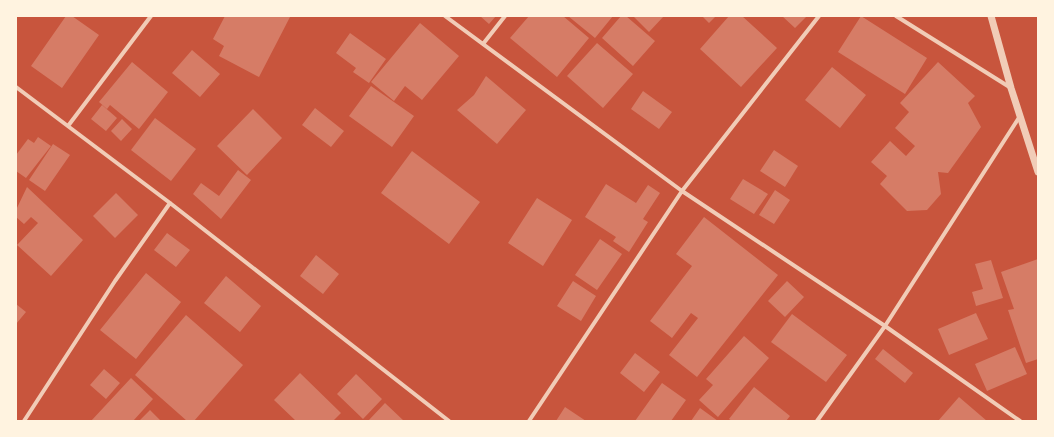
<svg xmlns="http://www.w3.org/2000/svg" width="1054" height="437" font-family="Figtree,sans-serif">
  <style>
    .building { fill: #d67c66 }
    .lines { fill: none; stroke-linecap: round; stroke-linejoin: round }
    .minor { stroke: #f1ccb7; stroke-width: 4 }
    .tertiary { stroke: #f1ccb7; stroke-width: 7 }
  </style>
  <rect width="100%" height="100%" fill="#c8553d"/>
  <path class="building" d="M66,16H72L99,35L62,88L31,66Z
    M225,16H288L290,17L259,77L219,56L224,46L213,39Z
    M480,16H496L489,24Z
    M529,16H563L589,38L557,77L510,38Z
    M568,16H613L595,38Z
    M621,16H626L655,41L633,66L602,38Z
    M633,16H664L649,32Z
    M702,16H716L709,23Z
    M729,16H742L777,48L741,87L700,49Z
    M782,16H807L795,28Z
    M861,16L927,58L905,94L838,52Z
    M420,23L459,56L422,100L405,86L394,101L371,82Z
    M350,33L386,59L369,83L353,72L356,68L336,53Z
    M597,43L633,74L603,108L567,76Z
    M192,50L220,74L200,97L172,73Z
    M132,62L168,92L139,129L110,105L107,109L99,102Z
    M938,62L975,96L968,103L981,127L948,173L938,172L941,194L927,210L907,211L880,184L887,176L871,162L890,141L906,156L915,146L895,128L909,112L900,103Z
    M832,67L866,95L840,128L805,100Z
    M486,76L526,110L497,144L457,110L474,95Z
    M371,86L414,116L392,147L349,116Z
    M643,91L672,112L659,129L631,109Z
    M102,105L117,118L106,131L91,119Z
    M315,108L344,131L331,147L302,125Z
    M253,109L282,138L247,175L217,146Z
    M155,118L196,149L171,181L131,150Z
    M122,119L132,129L121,141L111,131Z
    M38,137L51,146L26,178L16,171V155L28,139L34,143Z
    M53,144L70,155L45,191L29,180Z
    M774,150L798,166L785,187L760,171Z
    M412,151L480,202L449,244L381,193Z
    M238,170L251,180L221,219L193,194L201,183L219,196Z
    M743,179L768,194L754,214L730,199Z
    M606,184L636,203L648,185L660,193L643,219L648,222L629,252L613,241L616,237L585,217Z
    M27,187L83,240L51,276L17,245L38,223L31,217L24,224L16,217V210Z
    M775,190L790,200L774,224L759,215Z
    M116,193L138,215L115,238L93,216Z
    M537,198L572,220L543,266L508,243Z
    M704,217L778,275L697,377L669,355L698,318L691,313L672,338L650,321L692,266L676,254Z
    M167,233L190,250L176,267L154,250Z
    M600,239L622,254L597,290L575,275Z
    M316,255L339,274L323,294L300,276Z
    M1038,259V359L1026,363L1008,310L1014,309L1001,272Z
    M991,260L1003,298L976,306L972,292L983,289L975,264Z
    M146,273L181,302L136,359L100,330Z
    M226,276L261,306L240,332L204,303Z
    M573,281L596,296L581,321L557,306Z
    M787,281L804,297L785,317L768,301Z
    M16,304L26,312L16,324Z
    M976,313L988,339L949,355L938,329Z
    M792,314L847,355L826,382L771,342Z
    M186,315L243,365L194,421H187L135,375Z
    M744,336L769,358L718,417L699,400L713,385L706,379Z
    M1015,347L1027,374L987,391L975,364Z
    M883,349L913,373L905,383L875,359Z
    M635,353L660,372L644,392L620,373Z
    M104,369L120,383L106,399L90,385Z
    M300,373L341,413L333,421H296L274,400Z
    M356,374L382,399L363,419L337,394Z
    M131,378L153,399L133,421H91Z
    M662,383L686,400L671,421H635Z
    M754,387L790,416L786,421H732L729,419Z
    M959,397L987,421H938Z
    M385,403L404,421H368Z
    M565,407L586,421H556Z
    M700,408L718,421H691Z
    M150,410L161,421H139Z"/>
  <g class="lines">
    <path class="minor" d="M445,16L682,191L885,326L1020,421
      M896,16L1011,88
      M483,44L505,16
      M16,87L170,203L449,421
      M68,126L151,16
      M24,421L115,281L170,203
      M529,421L682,191L819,16
      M817,421L885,326L1020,116"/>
    <path class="tertiary" d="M991,16L1011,88L1038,172"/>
  </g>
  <rect width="1054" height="437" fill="none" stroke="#fff3e0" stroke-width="34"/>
</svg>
